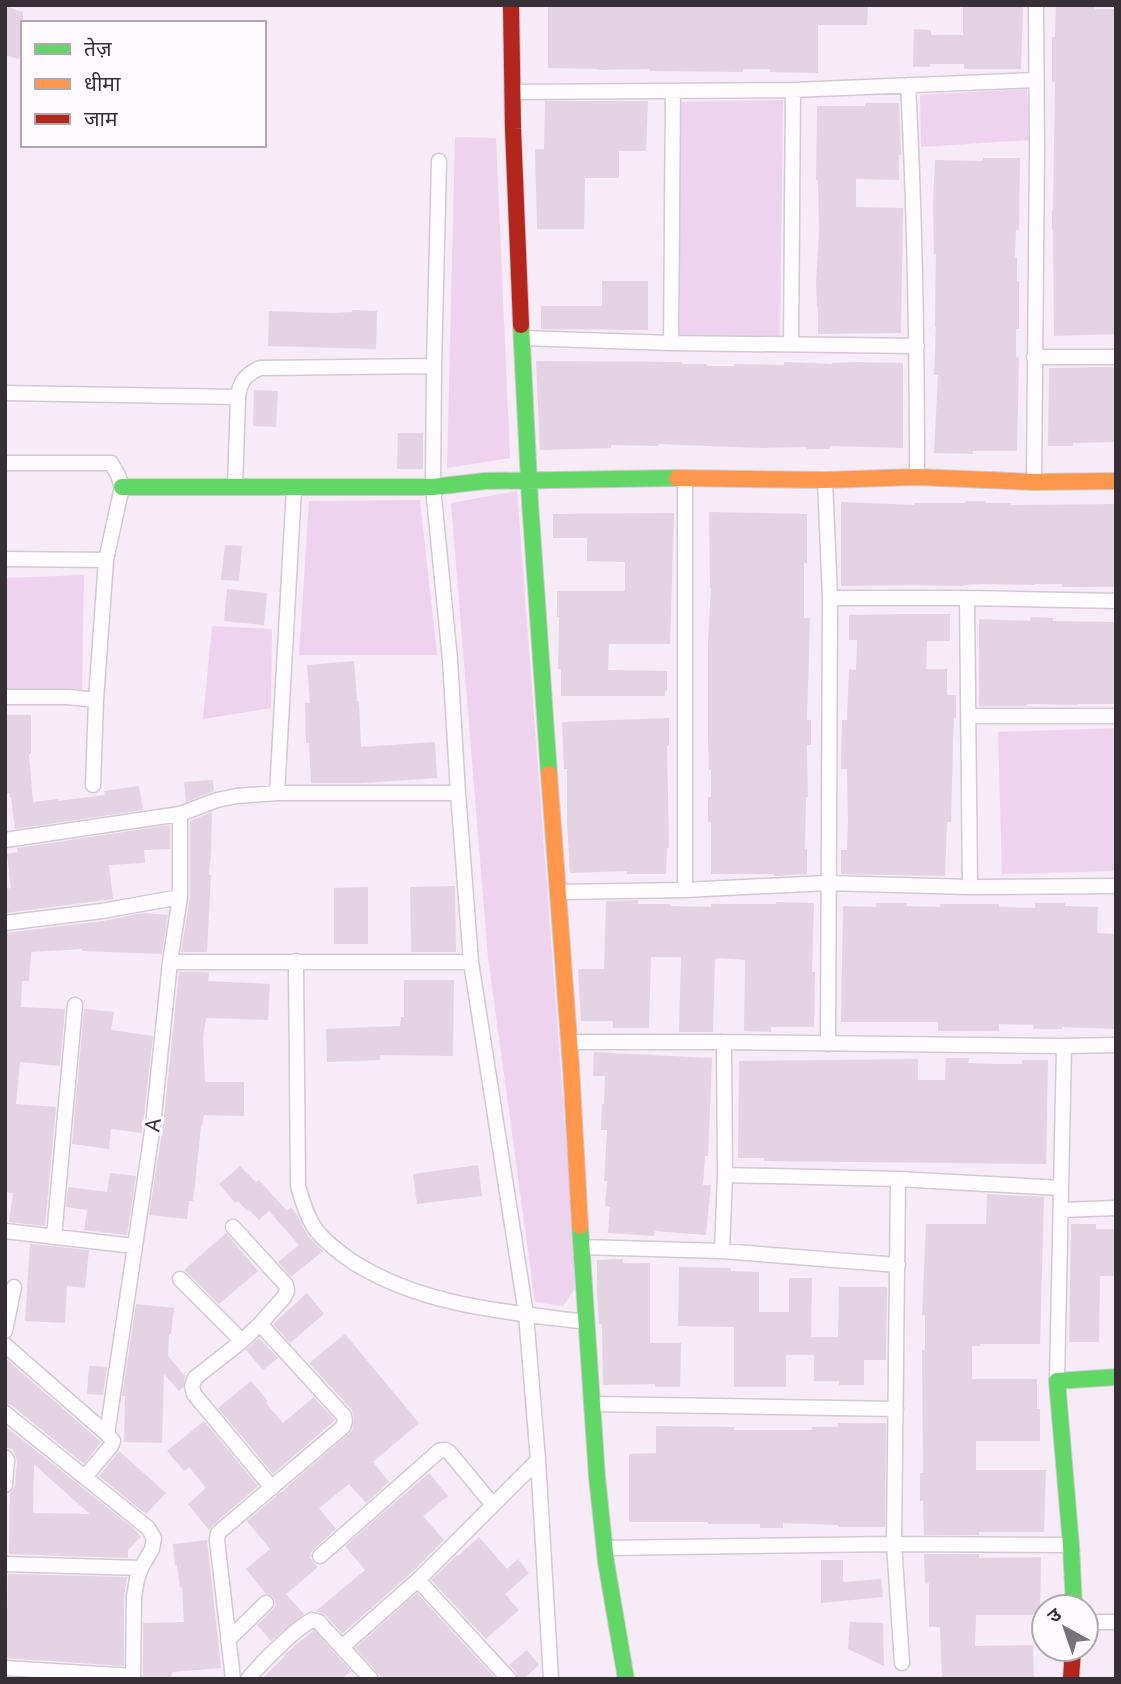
<svg xmlns="http://www.w3.org/2000/svg" width="1121" height="1684" font-family="'Noto Sans','Noto Sans Devanagari',sans-serif">
  <style>
    .green { fill: #eed3ee }
    .building { fill: #e3d3e3; fill-rule: evenodd }
    .lines { fill: none; stroke-linecap: round; stroke-linejoin: round }
    .street-casing { stroke: #d2cad2; stroke-width: 17 }
    .fast-casing { stroke: #d2cad2; stroke-width: 18 }
    .slow-casing { stroke: #d2cad2; stroke-width: 18 }
    .jam-casing { stroke: #d2cad2; stroke-width: 18 }
    .street { stroke: #fefcfe; stroke-width: 14 }
    .fast { stroke: #63d668; stroke-width: 16 }
    .slow { stroke: #ff974d; stroke-width: 16 }
    .jam { stroke: #b3261e; stroke-width: 16 }
    .labels { text-anchor: middle; stroke-width: 7; stroke-linejoin: round; paint-order: stroke }
    .street-label { font-size: 21px; fill: #362f36; stroke: #fefafe }
  </style>
  <rect width="100%" height="100%" fill="#f6ebf6"/>
  <path class="green" d="M1027,89L1030,140L921,147L920,95Z
    M783,100L780,339L679,335L680,102Z
    M455,137L496,138L510,458L447,468Z
    M517,491L577,1286L563,1306L535,1302L488,957L451,503Z
    M420,500L437,655H299L309,501Z
    M84,575L82,691L5,694V578Z
    M212,626L272,629L271,708L203,719Z
    M1116,728V871L1002,874L998,732Z"/>
  <path class="building" d="M548,5H868L867,25H818V73L770,72V69H743V72L649,71V69L599,70V69L548,68Z
    M963,5H1023L1021,69H964V64H930V67H913L914,29L931,30V35H963Z
    M1056,5H1095V9H1116V334L1054,336L1053,230H1052V210H1053L1055,82H1052V37H1055Z
    M5,6L23,12V46L19,59L5,55Z
    M545,101H648L646,151H619V178H585L584,229H537L535,149H544Z
    M865,103H899L901,155H899V180L856,179V207L903,208L901,333L818,334V307H817L816,282L819,231L818,180H816L817,106H865Z
    M983,158H1020L1019,230H1016L1015,257H1017V281H1019V329H1016V357L1019,358L1017,451H973V454L934,453L938,375H934L936,327H935L936,254H934L933,205L935,160L983,161Z
    M602,281H648V330L541,329V306H602Z
    M352,310L377,311L376,349L268,346L269,311L331,313L352,312Z
    M536,361L682,362V364H707V366H734V364L784,365V362L832,364V363L857,362L903,363V448L830,446V449H807V447L760,448L659,444V446L611,445V448L540,450Z
    M1116,367V442L1073,443V446H1048L1049,368Z
    M254,390L278,391L276,427L253,426Z
    M398,433H423V469H397Z
    M965,501H985V503H1011V505L1116,504V587H1062V584H1035V585L985,584L963,585V586L913,585L841,586V502L914,505V503H965Z
    M709,512L807,514V563H804V618H810L807,720H811V745H807L808,797H806L805,849H807V874L774,876V874H711V822H708V797H711V770H709L708,742V643L711,588H710Z
    M674,513L670,644H609L608,670L667,671V691H665V696H561V669H558L559,617H557V591H625V562L587,561V538H553V514Z
    M225,545L242,546L239,581L221,580Z
    M227,589L267,593L264,625L224,621Z
    M906,614H950V641H927L926,669H947V695H956V718H954L953,742L951,822H947L945,876L841,874V850H847L848,823L847,769H841L842,720H847L849,669L856,670L857,640H849V615Z
    M1031,617L1053,618V621L1116,622V704H1077V705L1027,704V706H979V619L1030,621Z
    M354,661L357,701H359L361,747L435,742L437,778L362,783H311L309,743H306L305,703H310L307,665Z
    M5,715H31V754H29L33,802L58,799V801L105,795L104,791L139,786L143,810L15,829L11,798H10V793H6Z
    M669,718V746H667L669,848H667L666,874H627V871L570,873L567,824V769H564L562,722Z
    M213,780L214,791L186,802L184,782Z
    M212,812L211,851L209,875H211L207,952H181L190,897V821Z
    M170,825V849L144,850L145,863L109,865L113,899L5,913V889L11,888L7,854L18,852L17,848Z
    M455,886L456,952H411L410,887Z
    M368,887V944H334V888Z
    M638,900V904H670V906L711,907V904H776V902L814,903L812,972H815L814,1027H771V1032L744,1031L745,960L720,958L715,959L713,1032H679L681,957H651L649,1028H613V1021H581L578,969H604L606,901Z
    M876,903H907V906L940,907V904H999V907L1035,908V903H1065V906L1098,907L1097,933L1116,934V1029L1062,1027V1029H1033V1025L999,1024V1031H938V1022H841L843,906L876,907Z
    M143,913L168,915L162,954L82,951V949L31,952L29,981H22L21,1007L65,1009L60,1066L20,1062L16,1104L56,1107L45,1226L9,1222L13,1193L5,1192V933L103,921Z
    M179,972H206L209,973L208,981L270,984L268,1020L206,1018L203,1037L205,1082H244V1116L204,1115L202,1126H201L195,1185L193,1201H189L187,1219L149,1215L163,1126Z
    M404,980H454L453,1056L380,1055V1060L327,1062L326,1029L400,1026L401,1017H404Z
    M84,1009L114,1012L111,1030L153,1036L142,1133L111,1129L109,1149L72,1144Z
    M594,1052L712,1058L709,1134L708,1156H705L703,1185H711L706,1235L655,1231L654,1236L608,1233L610,1207L605,1206L607,1181H604L607,1130H601L602,1104H604L605,1076H593Z
    M946,1058H969L968,1063L996,1064H1022V1060H1048L1046,1164L764,1161V1158H738L739,1061L918,1059V1080H945Z
    M478,1165L482,1196L417,1204L413,1174Z
    M240,1166L256,1182L259,1180L287,1211L291,1207L297,1215L308,1236L323,1251L291,1277L278,1262L299,1245L269,1211L259,1220L249,1210L247,1211L238,1201L235,1203L219,1184Z
    M110,1173L136,1176L127,1235L84,1230L87,1210L66,1207L68,1187L107,1192Z
    M987,1194L1044,1197L1040,1344H980V1346H972V1379H1037V1409H1040V1441H976V1470H1046L1044,1532H979V1535H924L923,1501H920V1473H923L922,1350H925V1315H922L926,1224H986Z
    M1071,1224H1096V1229H1116V1276H1100L1099,1342H1069Z
    M226,1233L258,1271L219,1304L184,1270Z
    M30,1244L89,1250L85,1288L67,1286L65,1323L25,1321Z
    M623,1259V1263H650V1343H681L680,1387H655V1384L603,1385L602,1324H599L597,1292V1260Z
    M679,1267L731,1268V1271L759,1272V1312H789V1278H812L811,1337H838L839,1287H887L886,1360H864V1385H839V1381H814V1355H786V1387H734V1327L678,1326Z
    M307,1293L324,1314L290,1343L273,1324Z
    M136,1304L174,1308L171,1334H169L168,1356L185,1376L183,1388L179,1391L164,1374L162,1443L124,1442L125,1396H122Z
    M345,1334L419,1423L373,1462L389,1482L366,1503L349,1484L319,1508L336,1529L311,1552L310,1558L318,1567L286,1594L304,1614L271,1641L257,1625L273,1609L275,1605V1600L272,1596L266,1594L246,1569L270,1549L247,1521L352,1431L354,1420L352,1410L309,1363Z
    M259,1338L278,1358L263,1370L246,1350Z
    M5,1358L101,1442L84,1464L11,1405L5,1404Z
    M89,1366L107,1367L103,1395L87,1394Z
    M251,1381L268,1401L266,1403L283,1423L314,1397L335,1420L273,1474L218,1408Z
    M204,1421L258,1486L212,1526L209,1530L188,1504L206,1488L189,1467L184,1471L167,1451Z
    M838,1423H886L885,1527H838V1525L783,1523V1528H760V1524H708V1522H629V1454L656,1453V1426L734,1427V1430H812V1427H838Z
    M5,1426L133,1528L141,1537L128,1550V1558L9,1554L10,1493L15,1486L17,1461L13,1449L5,1447ZM34,1464L67,1494L90,1514L33,1513Z
    M119,1451L166,1493L146,1514L99,1476Z
    M429,1473L448,1496L423,1516L444,1540L411,1573L342,1634L326,1615L316,1611L365,1570L345,1546Z
    M479,1537L507,1569L518,1559L529,1573L505,1594L519,1610L486,1639L431,1580L457,1555L458,1556Z
    M207,1540L221,1668L172,1672L171,1679H143V1623L184,1622L182,1587L180,1588L177,1565H175L173,1544Z
    M924,1554H979V1558L1041,1557L1040,1615H976L975,1646L1033,1645L1034,1679H942L940,1627H929V1583L925,1584Z
    M821,1560H843V1582L881,1579L883,1597L821,1603Z
    M8,1574L127,1577L124,1597V1666L5,1658V1615H7Z
    M417,1593L496,1679H383L355,1648Z
    M850,1622L883,1623L884,1666L848,1649Z
    M314,1630L351,1671L342,1679H262L285,1656L284,1655L285,1654Z
    M527,1650L539,1665L523,1679H518L516,1673L509,1665Z"/>
  <g class="lines">
    <g class="street-casing">
      <path id="street" d="M908,85C915,215 917,346 917,477
        M512,92L793,90L1036,80
        M439,161L434,366L433,487L450,660L458,793L471,962L526,1314L538,1460L551,1679
        M522,338L671,343L917,346
        M671,343L673,91
        M791,344L793,90
        M1034,357H1116
        M5,393L238,397
        M5,463H111L118,475L122,487L106,560L96,700L93,785
        M825,480L830,598L828,1044
        M1034,482L1037,149L1036,5
        M235,487L238,397C240,381 245,375 260,368L434,366
        M5,559L106,560
        M830,598H967L1116,601
        M967,598L970,887
        M5,697H68L96,700
        M968,716H1116
        M277,793L294,488
        M5,840L180,814L217,800L237,796L277,793H458
        M685,890V478
        M558,892L685,890L827,883L970,887L1116,886
        M5,923L102,911L180,897
        M296,961L298,1186C302,1201 307,1217 316,1230C326,1243 340,1253 353,1262C422,1306 507,1312 586,1322
        M170,962H471
        M569,1042H724L1064,1046L1116,1045
        M725,1175L898,1179L1061,1188
        M898,1179L894,1544L902,1663
        M1061,1210L1116,1208
        M233,1227L286,1285L287,1291L284,1297L260,1324L242,1341L195,1378L192,1386L194,1394L272,1488
        M5,1231L134,1246
        M54,1237L75,1005
        M581,1247L722,1251L898,1265
        M722,1251L725,1175L724,1042
        M180,1279L242,1341
        M5,1331L14,1287
        M5,1345L107,1434L113,1441L111,1446L85,1477
        M1057,1381L1064,1046
        M592,1404L896,1409
        M5,1413L148,1528L154,1538L152,1549L141,1568L137,1579L134,1597L133,1679
        M107,1434L153,1125L170,962L180,897V814
        M5,1457L7,1460L5,1485
        M605,1548L894,1544L1071,1545
        M320,1556L439,1451L445,1450L449,1452L493,1505
        M5,1564L141,1568
        M418,1580L509,1679
        M1086,1622H1116
        M228,1640L266,1603
        M342,1647L418,1580L538,1460
        M5,1668L133,1676
        M233,1679L217,1540L218,1533L343,1427L345,1421L344,1416L260,1324
        M248,1679C260,1664 296,1628 312,1620L319,1622L324,1628L371,1679"/>
    </g>
    <g class="fast-casing">
      <path id="fast" d="M521,325L530,502L549,774
        M122,487H433L485,481L677,478
        M580,1226L597,1477L606,1562L626,1679
        M1074,1607L1071,1545L1057,1381L1116,1377"/>
    </g>
    <g class="slow-casing">
      <path id="slow" d="M677,478L825,480L917,477L1034,482L1116,481
        M549,774L571,1067L580,1226"/>
    </g>
    <g class="jam-casing">
      <path id="jam" d="M511,5L513,129L521,325
        M1071,1679L1073,1649"/>
    </g>
    <use href="#street" class="street"/>
    <use href="#fast" class="fast"/>
    <use href="#slow" class="slow"/>
    <use href="#jam" class="jam"/>
  </g>
  <g class="labels">
    <g class="street-label">
      <text transform="translate(153 1125) rotate(-83)" y="7">A</text>
    </g>
  </g>
  <rect width="1121" height="1684" fill="none" stroke="#362f36" stroke-width="14"/>
  <rect x="21" y="21" width="245" height="126" fill="#fefafe" stroke="#aea9ae" stroke-width="2"/>
  <rect x="35" y="44" width="35" height="10" fill="#63d668" stroke="#aea9ae" stroke-width="2"/>
  <text x="84" y="56" font-size="21" fill="#362f36">तेज़</text>
  <rect x="35" y="79" width="35" height="10" fill="#ff974d" stroke="#aea9ae" stroke-width="2"/>
  <text x="84" y="91" font-size="21" fill="#362f36">धीमा</text>
  <rect x="35" y="114" width="35" height="10" fill="#b3261e" stroke="#aea9ae" stroke-width="2"/>
  <text x="84" y="126" font-size="21" fill="#362f36">जाम</text>
  <g transform="translate(1065 1628) rotate(320)"><circle r="33" fill="#fefafe" stroke="#aea9ae" stroke-width="2"/>
  <path d="M0-5L12 26L0 18L-12 26Z" fill="#797179"/>
  <text y="-10" font-size="19" font-weight="bold" text-anchor="middle" fill="#362f36">उ</text>
  </g>
</svg>
